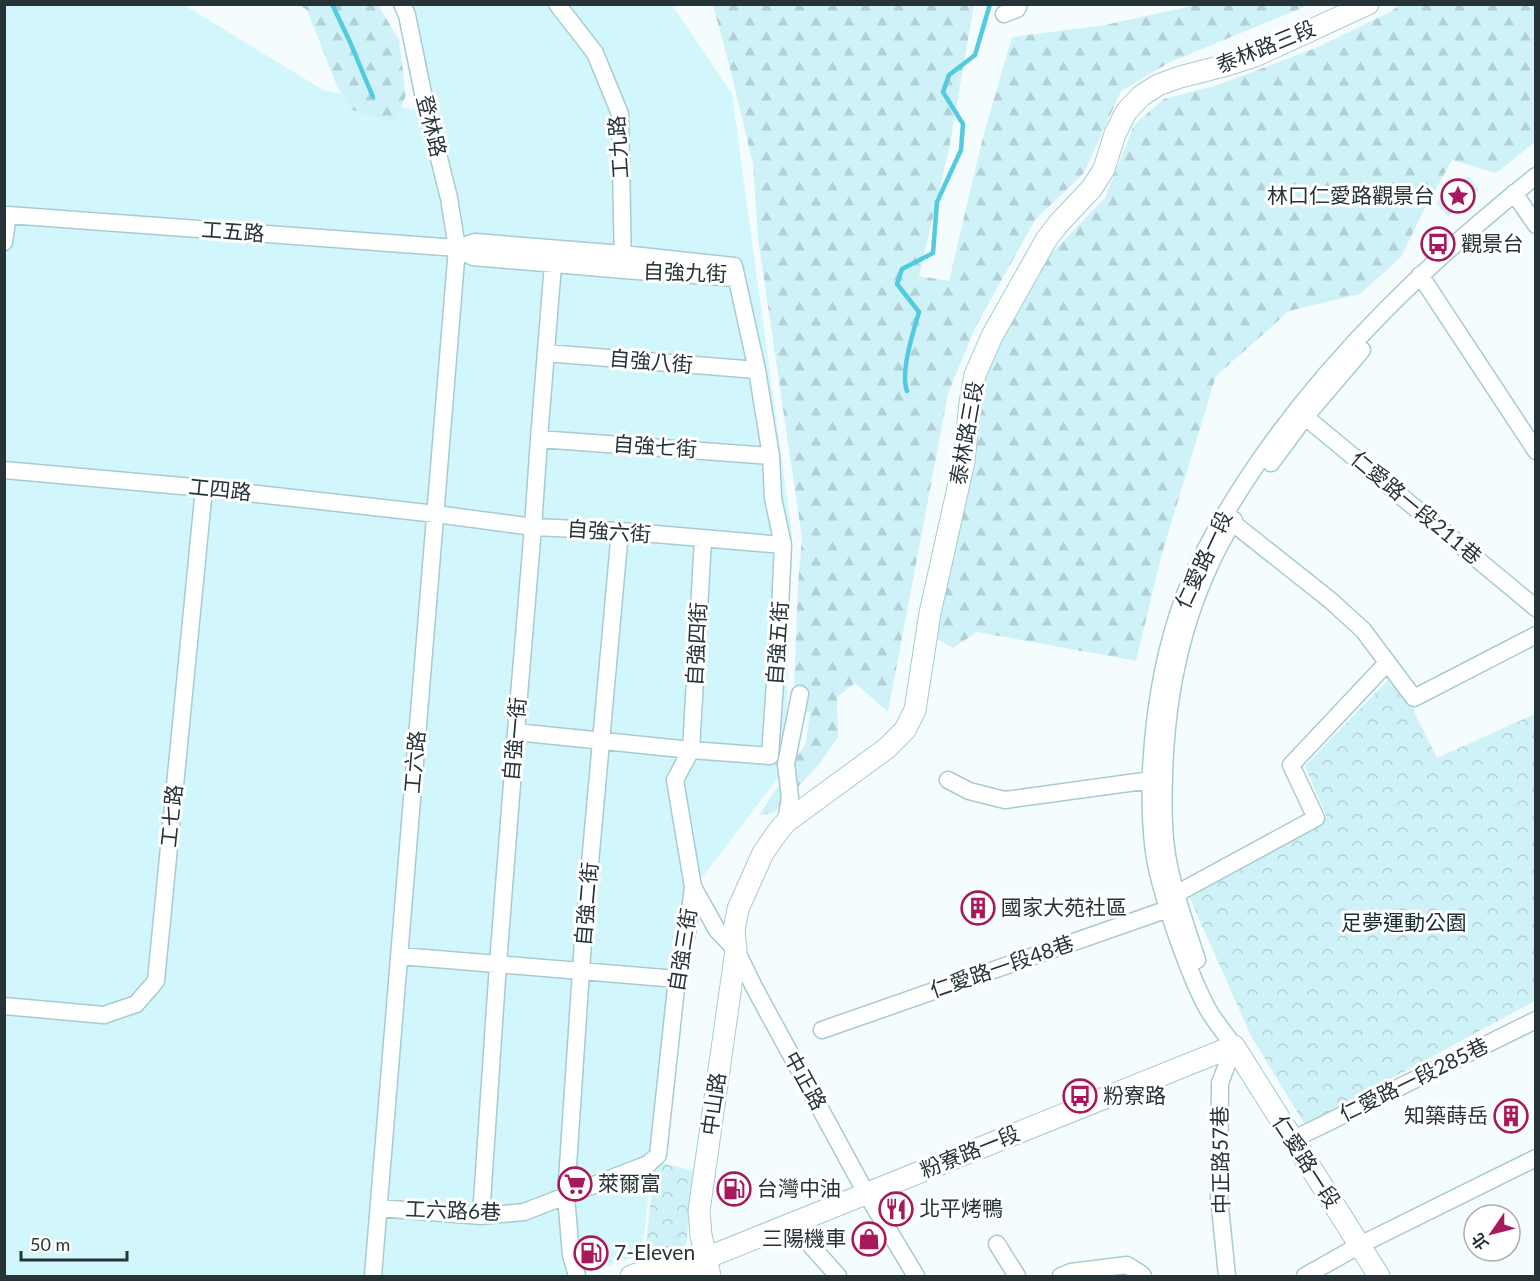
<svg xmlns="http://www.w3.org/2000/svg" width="1540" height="1281" font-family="Lato,'Noto Sans TC',sans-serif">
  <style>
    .built { fill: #d1f6fc }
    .forest { fill: url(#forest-firs) }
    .park { fill: url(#park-crowns) }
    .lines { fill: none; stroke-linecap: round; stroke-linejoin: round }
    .stream { stroke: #53cbdf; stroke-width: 4.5 }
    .minor-casing { stroke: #a8cbd1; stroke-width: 19 }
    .major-casing { stroke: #a8cbd1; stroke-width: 23 }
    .minor { stroke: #fff; stroke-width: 16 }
    .major { stroke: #fff; stroke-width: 21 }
    .labels { text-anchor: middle; stroke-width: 6; stroke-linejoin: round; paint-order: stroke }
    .street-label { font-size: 21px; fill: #263437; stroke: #fff }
    .poi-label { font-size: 21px; fill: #263437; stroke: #fff; text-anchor: start }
    .park-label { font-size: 21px; fill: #192e32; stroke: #fff }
  </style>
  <defs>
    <pattern id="forest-firs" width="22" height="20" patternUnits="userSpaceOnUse" patternTransform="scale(1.5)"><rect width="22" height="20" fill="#cff2f9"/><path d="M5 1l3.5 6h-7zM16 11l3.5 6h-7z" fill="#b2d0d6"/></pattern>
    <pattern id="park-crowns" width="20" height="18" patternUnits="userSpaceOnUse" patternTransform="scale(1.5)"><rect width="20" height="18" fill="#cff2f9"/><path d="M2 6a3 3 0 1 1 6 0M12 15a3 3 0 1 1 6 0" fill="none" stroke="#b2d0d6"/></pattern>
  </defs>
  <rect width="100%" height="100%" fill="#f5fcfd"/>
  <path class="built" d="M4,5H184L323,90L414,110L408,5H672L732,94L792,535L785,769L680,906L642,1255L574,1276H5Z"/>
  <path class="forest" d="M300,5H378L399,40L406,95L395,122L352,110L337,86L307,10Z
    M713,5H974L949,149L919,276L949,281L983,137L1012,37L1105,25L1196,5H1309L1170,62L1121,91L1084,173L1035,220L974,330L948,394L888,712L855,683L837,697L838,737L820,763L774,813L759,815L806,743L810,712L793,716L798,584L802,538L758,238L753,164L729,64Z
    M1399,5H1535V142L1496,173L1452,160L1423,212L1401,257L1360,294L1289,311L1216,376L1162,553L1136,661L977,632L953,648L932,636L980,380L1042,263L1105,198L1134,125L1164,99L1218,85L1318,47L1392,11Z"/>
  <path class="park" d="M1468,176L1479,190L1448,216L1436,203Z
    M1388,680L1411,705L1437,758L1535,714V1001L1305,1125L1251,1036L1188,894L1327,818L1305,766Z
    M655,1161L693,1171L686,1247L644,1262Z"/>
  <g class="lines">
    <path class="stream" d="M332,4L350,42L373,97
      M907,391C900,373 913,332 919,312L897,284L902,269L933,253L937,202L961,150L963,124L943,92L949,75L975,55L990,4"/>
    <g class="minor-casing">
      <path id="minor" d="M557,4L595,53L620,114L623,265
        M1004,14L1017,9L1019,4
        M1514,193L1536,225
        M4,242L8,215L457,248L473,257L624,270L736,278
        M457,248L475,242L623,254L734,266L757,370L771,456L773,498L783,545L780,609L770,756L691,750L516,732
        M1420,275L1536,451
        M546,353L757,370
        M1297,410L1536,608
        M539,439L771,456
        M1271,463L1305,417L1362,350
        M4,470L204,488L436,514L533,527L620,531L783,545
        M1224,516L1330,600L1363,630L1414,698L1536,635
        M948,780L969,791L1005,800L1151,780
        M786,822L790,797L786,764L800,694
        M693,887L717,930L736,950L754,987L866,1193L916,1276
        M400,956L677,979
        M1197,960C1186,925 1173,891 1167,855C1163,830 1163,802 1164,777C1166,687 1187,597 1234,520
        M4,1006L104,1015L136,1004L156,981L204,488
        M822,1030L1168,909L1176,894L1316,818L1291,765L1387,663
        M1234,1046C1226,1035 1217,1024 1210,1013C1197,991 1188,966 1179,942C1171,918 1162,893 1157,868C1150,837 1150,802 1151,770C1154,711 1164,650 1185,594C1204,547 1229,505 1257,464C1333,353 1431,260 1536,176
        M1292,1140L1536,1020
        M379,1208L481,1216L524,1212L648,1164L658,1155L677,979L688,928L693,887L675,780L691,750L703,539
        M481,1216L498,964L516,732L533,527L539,439L553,264
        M791,1223L838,1276
        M997,1244L1017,1276
        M373,1276L457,248L449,198L424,98L407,15L402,4
        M577,1276L571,1255L566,1196L583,941L620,531
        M1061,1276L1071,1272L1127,1265L1140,1273L1143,1276
        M1227,1276L1219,1197L1220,1083L1234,1046
        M1305,1276L1360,1245L1536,1158"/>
    </g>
    <g class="major-casing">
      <path id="major" d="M631,1276L668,1264L697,1259
        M678,1276L706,1258L1234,1046L1379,1276
        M710,1276L701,1235L699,1211L736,950L734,930L738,909L763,853L777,833L786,822L887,748L905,730L915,710L930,613L964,461L970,403L975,375L992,336L1046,240L1059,223L1092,188L1104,169L1115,134L1126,112L1141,96L1158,85L1180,77L1227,65L1255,56L1368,4"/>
    </g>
    <use href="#minor" class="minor"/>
    <use href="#major" class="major"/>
  </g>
  <defs>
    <g id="sight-ring" transform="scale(1.725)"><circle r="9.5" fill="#fff" stroke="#a7195a" stroke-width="1.5"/><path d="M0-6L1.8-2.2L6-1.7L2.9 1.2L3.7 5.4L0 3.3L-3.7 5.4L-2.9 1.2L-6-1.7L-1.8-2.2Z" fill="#a7195a"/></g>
    <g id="bus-ring" transform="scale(1.725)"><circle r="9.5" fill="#fff" stroke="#a7195a" stroke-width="1.5"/><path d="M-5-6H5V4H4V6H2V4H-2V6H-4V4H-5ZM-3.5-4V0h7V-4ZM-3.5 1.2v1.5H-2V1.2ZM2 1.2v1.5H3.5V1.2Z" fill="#a7195a"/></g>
    <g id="building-ring" transform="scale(1.725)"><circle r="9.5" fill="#fff" stroke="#a7195a" stroke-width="1.5"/><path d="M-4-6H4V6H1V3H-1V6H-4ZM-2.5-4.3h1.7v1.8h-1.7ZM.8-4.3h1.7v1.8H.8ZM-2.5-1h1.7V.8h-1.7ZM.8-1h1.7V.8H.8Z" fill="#a7195a"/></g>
    <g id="supermarket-ring" transform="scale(1.725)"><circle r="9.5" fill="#fff" stroke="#a7195a" stroke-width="1.5"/><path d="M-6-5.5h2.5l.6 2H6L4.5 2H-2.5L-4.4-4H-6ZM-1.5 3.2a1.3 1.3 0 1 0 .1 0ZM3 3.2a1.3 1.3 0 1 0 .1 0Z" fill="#a7195a"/></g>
    <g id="fuel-ring" transform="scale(1.725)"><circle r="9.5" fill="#fff" stroke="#a7195a" stroke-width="1.5"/><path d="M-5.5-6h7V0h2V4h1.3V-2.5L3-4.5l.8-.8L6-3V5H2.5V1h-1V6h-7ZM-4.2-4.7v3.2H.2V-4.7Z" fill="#a7195a"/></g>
    <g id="restaurant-ring" transform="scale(1.725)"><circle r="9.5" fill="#fff" stroke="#a7195a" stroke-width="1.5"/><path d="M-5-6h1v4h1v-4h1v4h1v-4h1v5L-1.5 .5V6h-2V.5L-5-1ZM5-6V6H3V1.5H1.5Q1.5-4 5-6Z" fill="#a7195a"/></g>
    <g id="shop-ring" transform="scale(1.725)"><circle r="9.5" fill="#fff" stroke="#a7195a" stroke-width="1.5"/><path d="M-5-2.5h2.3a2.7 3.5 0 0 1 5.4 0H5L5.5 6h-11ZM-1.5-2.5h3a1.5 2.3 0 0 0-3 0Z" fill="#a7195a"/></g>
  </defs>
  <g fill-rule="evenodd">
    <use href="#sight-ring" x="1458" y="196"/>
    <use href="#bus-ring" x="1438" y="244"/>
    <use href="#building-ring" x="978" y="908"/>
    <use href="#bus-ring" x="1080" y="1096"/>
    <use href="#building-ring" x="1511" y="1116"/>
    <use href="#supermarket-ring" x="575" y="1184"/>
    <use href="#fuel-ring" x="734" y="1189"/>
    <use href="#restaurant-ring" x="896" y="1209"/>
    <use href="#shop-ring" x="869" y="1239"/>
    <use href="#fuel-ring" x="591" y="1253"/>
  </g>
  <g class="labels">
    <g class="street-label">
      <text transform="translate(1266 47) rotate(-22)" y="7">泰林路三段</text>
      <text transform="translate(431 126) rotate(76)" y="7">登林路</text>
      <text transform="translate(619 147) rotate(-94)" y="7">工九路</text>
      <text transform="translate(233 232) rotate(4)" y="7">工五路</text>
      <text transform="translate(685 273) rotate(2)" y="7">自強九街</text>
      <text transform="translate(651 362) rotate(5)" y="7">自強八街</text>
      <text transform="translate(967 433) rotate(-80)" y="7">泰林路三段</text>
      <text transform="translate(655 447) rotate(4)" y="7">自強七街</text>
      <text transform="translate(220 490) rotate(6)" y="7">工四路</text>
      <text transform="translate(1416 508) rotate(40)" y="7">仁愛路一段211巷</text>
      <text transform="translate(609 532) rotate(4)" y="7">自強六街</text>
      <text transform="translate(1204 560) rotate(-65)" y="7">仁愛路一段</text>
      <text transform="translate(778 643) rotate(-86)" y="7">自強五街</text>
      <text transform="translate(697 644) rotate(-87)" y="7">自強四街</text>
      <text transform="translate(515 739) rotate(-85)" y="7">自強一街</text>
      <text transform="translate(415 762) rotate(-85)" y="7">工六路</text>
      <text transform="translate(172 816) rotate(-84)" y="7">工七路</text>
      <text transform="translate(587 904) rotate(-85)" y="7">自強二街</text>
      <text transform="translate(683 950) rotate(-81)" y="7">自強三街</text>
      <text transform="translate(1002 967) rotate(-19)" y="7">仁愛路一段48巷</text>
      <text transform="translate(1414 1080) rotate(-26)" y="7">仁愛路一段285巷</text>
      <text transform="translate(805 1081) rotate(61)" y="7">中正路</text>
      <text transform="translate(714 1104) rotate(-82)" y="7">中山路</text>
      <text transform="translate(970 1152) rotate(-22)" y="7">粉寮路一段</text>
      <text transform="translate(1221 1160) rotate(-91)" y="7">中正路57巷</text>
      <text transform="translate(1306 1162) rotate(57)" y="7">仁愛路一段</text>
      <text transform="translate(453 1211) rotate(2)" y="7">工六路6巷</text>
    </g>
    <g class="poi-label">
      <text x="1435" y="203" text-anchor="end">林口仁愛路觀景台</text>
      <text x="1461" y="251">觀景台</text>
      <text x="1001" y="915">國家大苑社區</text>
      <text x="1103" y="1103">粉寮路</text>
      <text x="1488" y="1123" text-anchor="end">知築蒔岳</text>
      <text x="598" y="1191">萊爾富</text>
      <text x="757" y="1196">台灣中油</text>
      <text x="919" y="1216">北平烤鴨</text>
      <text x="846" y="1246" text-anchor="end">三陽機車</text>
      <text x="614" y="1260">7-Eleven</text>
    </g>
    <g class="park-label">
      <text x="1404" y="930">足夢運動公園</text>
    </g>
  </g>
  <rect width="1540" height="1281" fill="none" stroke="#263437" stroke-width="12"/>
  <g transform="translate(1492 1233) rotate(235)"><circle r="28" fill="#ffffff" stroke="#a8aeaf" stroke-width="1.5"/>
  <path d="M0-4.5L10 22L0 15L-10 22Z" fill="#a7195a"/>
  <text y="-9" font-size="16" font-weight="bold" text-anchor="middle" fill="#263437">北</text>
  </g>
  <path d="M21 1251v9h106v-9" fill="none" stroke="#263437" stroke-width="3"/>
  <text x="30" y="1251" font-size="18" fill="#263437" stroke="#ffffff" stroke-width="4.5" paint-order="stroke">50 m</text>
</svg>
